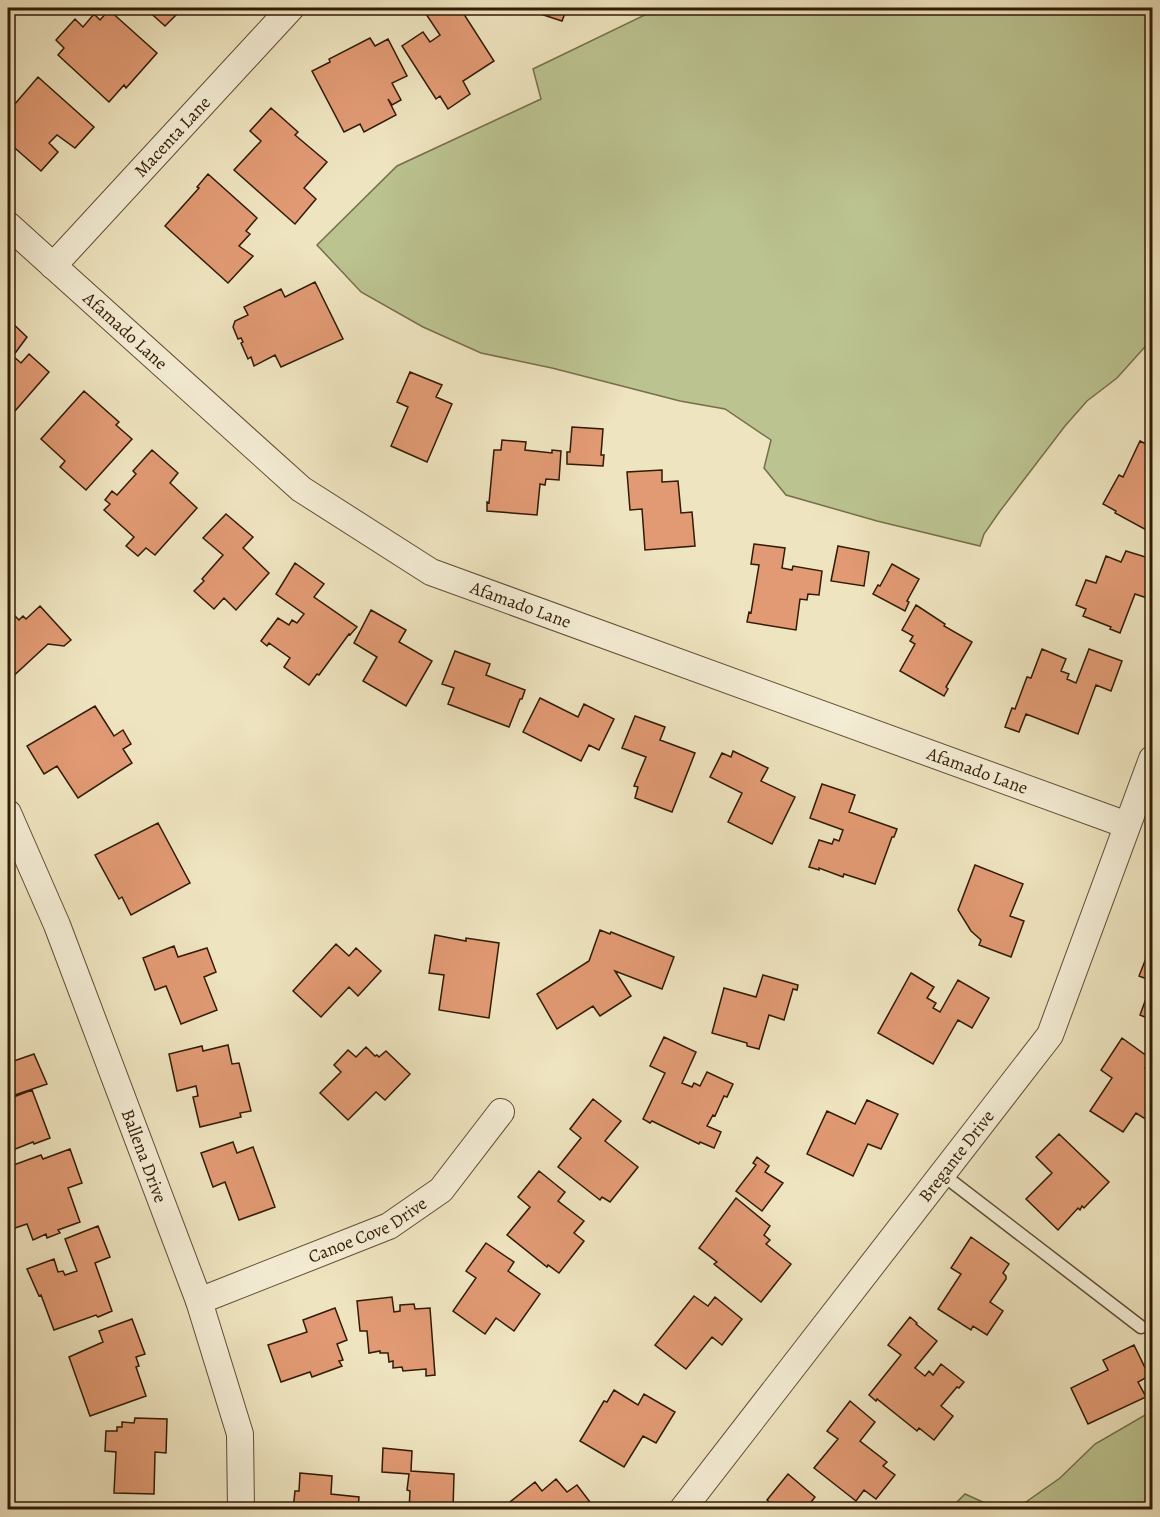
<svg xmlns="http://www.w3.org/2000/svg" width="1160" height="1517" font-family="Alegreya,serif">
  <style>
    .green { fill: #bbc390; stroke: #766f4a; stroke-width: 1.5 }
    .building { fill: #e19a73; stroke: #311b04; stroke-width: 1.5 }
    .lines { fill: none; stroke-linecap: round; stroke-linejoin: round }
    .service-casing { stroke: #604d33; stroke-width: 15 }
    .minor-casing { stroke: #604d33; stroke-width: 28 }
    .service { stroke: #f4edd5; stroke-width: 12 }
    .minor { stroke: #f4edd5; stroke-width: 26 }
    .labels { text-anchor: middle; stroke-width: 4.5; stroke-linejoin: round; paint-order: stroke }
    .street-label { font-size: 18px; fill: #311b04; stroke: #f4edd5 }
  </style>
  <rect width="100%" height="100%" fill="#eee4bf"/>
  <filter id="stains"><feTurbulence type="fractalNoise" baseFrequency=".00333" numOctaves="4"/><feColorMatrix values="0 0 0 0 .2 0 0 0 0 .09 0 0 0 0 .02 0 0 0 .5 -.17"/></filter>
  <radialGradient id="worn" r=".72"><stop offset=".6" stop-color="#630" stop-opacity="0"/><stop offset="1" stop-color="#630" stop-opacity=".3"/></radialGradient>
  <path class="green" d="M644,8H1152V339L1117,378L1087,401L1065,426L1000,511L984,534L980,546L877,521L786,495L764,468L771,440L725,409L680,401L552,368L481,353L423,327L361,292L317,245L397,166L541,99L533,69L647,14Z
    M1152,1411V1509H950L965,1494L996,1508L1023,1504L1060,1478L1095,1444Z"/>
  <path class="building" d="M145,8H183L165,26Z
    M436,8H460L494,61L463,81L470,94L448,109L440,96L436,99L402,46L423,32L430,42L440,35L426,14Z
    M522,8H567L562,21Z
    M109,10L157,53L126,88L124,85L109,102L58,55L64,48L56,40L75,19L83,27L94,14L100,20Z
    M370,38L375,46L388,39L407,76L392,83L401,100L392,105L388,99L396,115L364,132L360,124L344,132L312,71L330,62L329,59Z
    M38,77L94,127L75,148L57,135L49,143L58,152L41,171L8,142V112Z
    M271,108L298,132L295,135L327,162L304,188L316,199L295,224L234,170L261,141L250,131Z
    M208,174L257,218L246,231L250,234L239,246L253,256L228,283L165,226L199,188L197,187Z
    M315,282L343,339L281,367L275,355L254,366L251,357L248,359L241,343L243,342L241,338L238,339L233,327L235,321L248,315L244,307L281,289L285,297Z
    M8,319L27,337L13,356L21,363L29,354L49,372L8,419Z
    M410,372L442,385L436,397L452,404L427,462L391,446L408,407L397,402Z
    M84,391L119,422L116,425L132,439L86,490L60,467L65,461L41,439Z
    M572,427L603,429L601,455H604L603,466L567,464V452H570Z
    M502,440L526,442L525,450L552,453V450L561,451L559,480L546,479L545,485L540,484L537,515L487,511V502L489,503L494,450H501Z
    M1140,441L1152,447V527L1150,532L1115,513L1116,511L1103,504L1119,475L1123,477Z
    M152,450L178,473L170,483L197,508L155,555L146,548L138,556L126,546L134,537L104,510L110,504L105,500L112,491L117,495L136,474L133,471Z
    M662,470V482L678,481L681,513L692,512L695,546L645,550L642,509L630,510L627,472Z
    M226,514L253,537L243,548L269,573L236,610L224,598L214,609L194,591L204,581L202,579L223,555L203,538Z
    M754,544L785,548L782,568L792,570L793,566L822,571L819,595L808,594L807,600L800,599L796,630L747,622L749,612L751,613L759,565L751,564Z
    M838,546L869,552L864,586L831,581Z
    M1126,551L1152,559V583L1147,598L1135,594L1120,633L1110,629L1111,627L1083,616L1086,609L1076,605L1086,580L1096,583L1106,556L1121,562Z
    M295,563L324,584L314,597L357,627L350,635L349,634L319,675L317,674L309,685L284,667L290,658L269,643L267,646L261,641L278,618L289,625L292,620L297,623L304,614L276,594Z
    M892,564L919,579L907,601L909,602L905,611L873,594L878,585L880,586Z
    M916,605L945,624L944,626L972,642L946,687L948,689L944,696L900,671L915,644L910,641L913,636L902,630Z
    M40,606L71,640L64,646L48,644L8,681V611L9,613L11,612L19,620L23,616L26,619Z
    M371,610L406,630L399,642L432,661L406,706L363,681L377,657L354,643Z
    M1042,649L1066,659L1061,671L1069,674L1067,679L1076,683L1089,649L1122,661L1111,691L1096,685L1078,734L1026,714L1019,732L1005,727L1012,708L1015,709L1027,677L1031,678Z
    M455,651L490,664L486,675L525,690L522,699H520L509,727L448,704L454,688L442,684Z
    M540,698L578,717L584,704L614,719L599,750L589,745L581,761L523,732Z
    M95,706L114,736L123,730L131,744L123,749L132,763L78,798L57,766L44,774L27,746Z
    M635,716L665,727L660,740L695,753L672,812L635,798L638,787L634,786L646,757L622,748Z
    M733,751L768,768L761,781L795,797L772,844L728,822L742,793L710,777L722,753L731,757Z
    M822,784L855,795L849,812L897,829L894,837H892L875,884L844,874L843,877L819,868V870L809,867L819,840L832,844L834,839L839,841L843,830L810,818Z
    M158,823L190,883L131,915L122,897L119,899L95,855Z
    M975,865L1023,884L1010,916L1024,921L1011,957L979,945L981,940L971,931L958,910Z
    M600,930L610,934L611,932L674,957L662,989L615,971L631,996L600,1016L593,1006L557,1029L537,994L589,961Z
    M435,935L466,941V938L499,943L489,1018L439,1010L444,975L429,973Z
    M1152,943V981L1139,976Z
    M336,944L349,956L356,948L381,971L358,996L349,987L321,1017L293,991Z
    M174,946L178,957L207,948L216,972L204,977L217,1010L181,1024L166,986L155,990L143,958Z
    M911,973L934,987L927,998L936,1003L933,1008L940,1012L958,980L989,998L972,1028L958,1020L933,1064L878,1033Z
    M763,975L798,985L797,990L793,989L784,1020L769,1015L759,1049L747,1046V1043L712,1033L724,988L756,997Z
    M1152,982V1020L1140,1015Z
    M664,1037L696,1052L682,1083L692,1087L694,1083L700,1086L707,1072L733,1084L727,1097L724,1096L715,1116L713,1115L707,1126L721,1132L714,1148L700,1142L699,1144L652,1121L650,1123L643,1119L665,1073L650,1066Z
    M1122,1038L1151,1059L1145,1068L1152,1073V1087L1149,1092L1152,1095V1111L1147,1120L1136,1113L1123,1132L1090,1111L1112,1078L1101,1070Z
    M228,1045L232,1064L239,1063L251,1111L240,1113L241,1117L200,1127L193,1097L198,1096L196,1086L177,1091L169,1054L202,1046L203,1051Z
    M366,1047L375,1056L377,1055L379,1057L386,1051L410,1074L385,1100L376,1092L348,1120L320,1093L341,1072L334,1065L348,1050L356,1057Z
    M34,1054L47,1084L12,1096L8,1083V1063Z
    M32,1090L50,1138L34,1144L33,1142L8,1152V1099Z
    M593,1099L621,1121L605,1141L638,1167L610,1202L602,1197L600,1200L558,1167L581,1138L570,1129Z
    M867,1100L898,1114L881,1149L868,1144L853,1176L807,1154L827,1111L855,1124Z
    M1059,1134L1109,1182L1084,1208L1082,1206L1080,1210L1078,1208L1058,1230L1026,1199L1052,1173L1036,1157Z
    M233,1142L237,1153L253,1147L275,1207L239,1220L225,1182L213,1187L201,1153Z
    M70,1149L82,1183L68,1188L80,1222L58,1230L60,1233L47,1238L46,1234L33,1240L27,1224L9,1230L8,1226V1167L41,1155L43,1159Z
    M757,1157L769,1166L765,1172L783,1183L762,1211L736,1191L756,1165L753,1163Z
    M539,1171L565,1192L558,1201L584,1221L574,1233L584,1241L559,1273L548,1265L547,1267L507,1235L530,1207L518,1197Z
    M736,1198L770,1226L764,1235L770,1240L766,1244L791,1264L761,1302L714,1264L717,1262L699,1248Z
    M98,1226L110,1257L95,1263L112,1311L98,1317L96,1315L54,1330L41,1295L39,1296L27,1269L54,1259L58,1272L63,1271L65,1275L77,1271L65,1239Z
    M971,1237L1009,1264L1003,1273L1006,1276V1279L990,1302L1003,1311L987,1335L973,1326L971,1330L938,1309L961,1274L951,1268Z
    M486,1243L514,1262L508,1271L540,1294L514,1331L496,1318L485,1334L453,1311L476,1278L466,1271Z
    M694,1296L708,1306L715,1297L742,1319L722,1345L712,1337L686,1369L655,1345Z
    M392,1297L394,1312L400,1311V1305L414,1304L415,1309L430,1308L435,1375L426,1376V1369L403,1371L402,1367L393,1368V1361L389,1362L388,1353H380V1351L369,1353L367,1331H360L357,1301Z
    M335,1308L347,1340L337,1344L343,1360L339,1361L342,1366L312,1377L310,1372L281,1382L268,1345L307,1332L303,1320Z
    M910,1317L917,1323L916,1324L937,1341L915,1368L925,1376L929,1371L933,1375L941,1364L964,1382L959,1388L957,1387L941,1406L953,1416L934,1440L919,1428L917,1431L877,1399L876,1401L869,1395L901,1355L888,1345Z
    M132,1319L145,1354L136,1357L139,1366L136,1367L146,1396L90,1416L69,1357L103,1342L99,1331Z
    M1134,1345L1149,1376L1138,1382L1146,1397L1088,1424L1071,1388L1108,1370L1103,1360Z
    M614,1390L638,1405L644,1394L675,1412L656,1443L643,1436L624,1467L580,1441L604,1401L607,1402Z
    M850,1401L875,1422L860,1441L887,1462L883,1466L895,1475L876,1499L864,1490L856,1501L814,1468L838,1439L827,1431Z
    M135,1418L167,1419L166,1453L155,1452L154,1494L114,1493L116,1452L105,1451L106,1431H117V1427H122V1422L134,1423Z
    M383,1448L412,1451L411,1471L454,1474L453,1510H409L410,1491L407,1490L409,1474L382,1472Z
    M300,1473L332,1476L331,1494L359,1497L358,1510H293L295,1491H299Z
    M788,1474L815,1497L805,1510H778L767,1500Z
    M556,1479L567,1492L577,1485L596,1510H495L501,1509L535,1482L542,1491Z"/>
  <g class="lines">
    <g class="service-casing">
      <path id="service" d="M942,1174L1141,1327"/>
    </g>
    <g class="minor-casing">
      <g id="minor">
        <path id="s1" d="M8,225L301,489L431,572L1127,825"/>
        <path id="s2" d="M53,266L291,8"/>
        <path id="s3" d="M8,813L57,925L199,1301L240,1434L241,1510"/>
        <path id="s4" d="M199,1301L389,1226L441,1190L501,1112"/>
        <path id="s5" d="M682,1510L1050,1035L1152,759"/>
      </g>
    </g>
    <use href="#service" class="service"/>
    <use href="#minor" class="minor"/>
  </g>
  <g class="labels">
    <g class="street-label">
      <text dy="6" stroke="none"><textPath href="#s2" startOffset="176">Macenta Lane</textPath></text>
      <text dy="6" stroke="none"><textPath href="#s1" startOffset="158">Afamado Lane</textPath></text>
      <text dy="6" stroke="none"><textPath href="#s1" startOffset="644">Afamado Lane</textPath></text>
      <text dy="6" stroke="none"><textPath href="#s1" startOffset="1130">Afamado Lane</textPath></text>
      <text dy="6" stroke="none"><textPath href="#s3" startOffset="369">Ballena Drive</textPath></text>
      <text dy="6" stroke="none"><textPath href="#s5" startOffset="448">Bregante Drive</textPath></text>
      <text dy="6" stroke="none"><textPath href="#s4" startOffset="183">Canoe Cove Drive</textPath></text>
    </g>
  </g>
  <rect width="1160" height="1517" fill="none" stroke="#eee4bf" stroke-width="30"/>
  <rect x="9" y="9" width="1142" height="1499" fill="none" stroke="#311b04" stroke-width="3"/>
  <rect x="15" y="15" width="1130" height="1487" fill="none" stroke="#311b04" stroke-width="1.5"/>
  <rect width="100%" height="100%" filter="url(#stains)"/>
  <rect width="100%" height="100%" fill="url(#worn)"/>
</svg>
